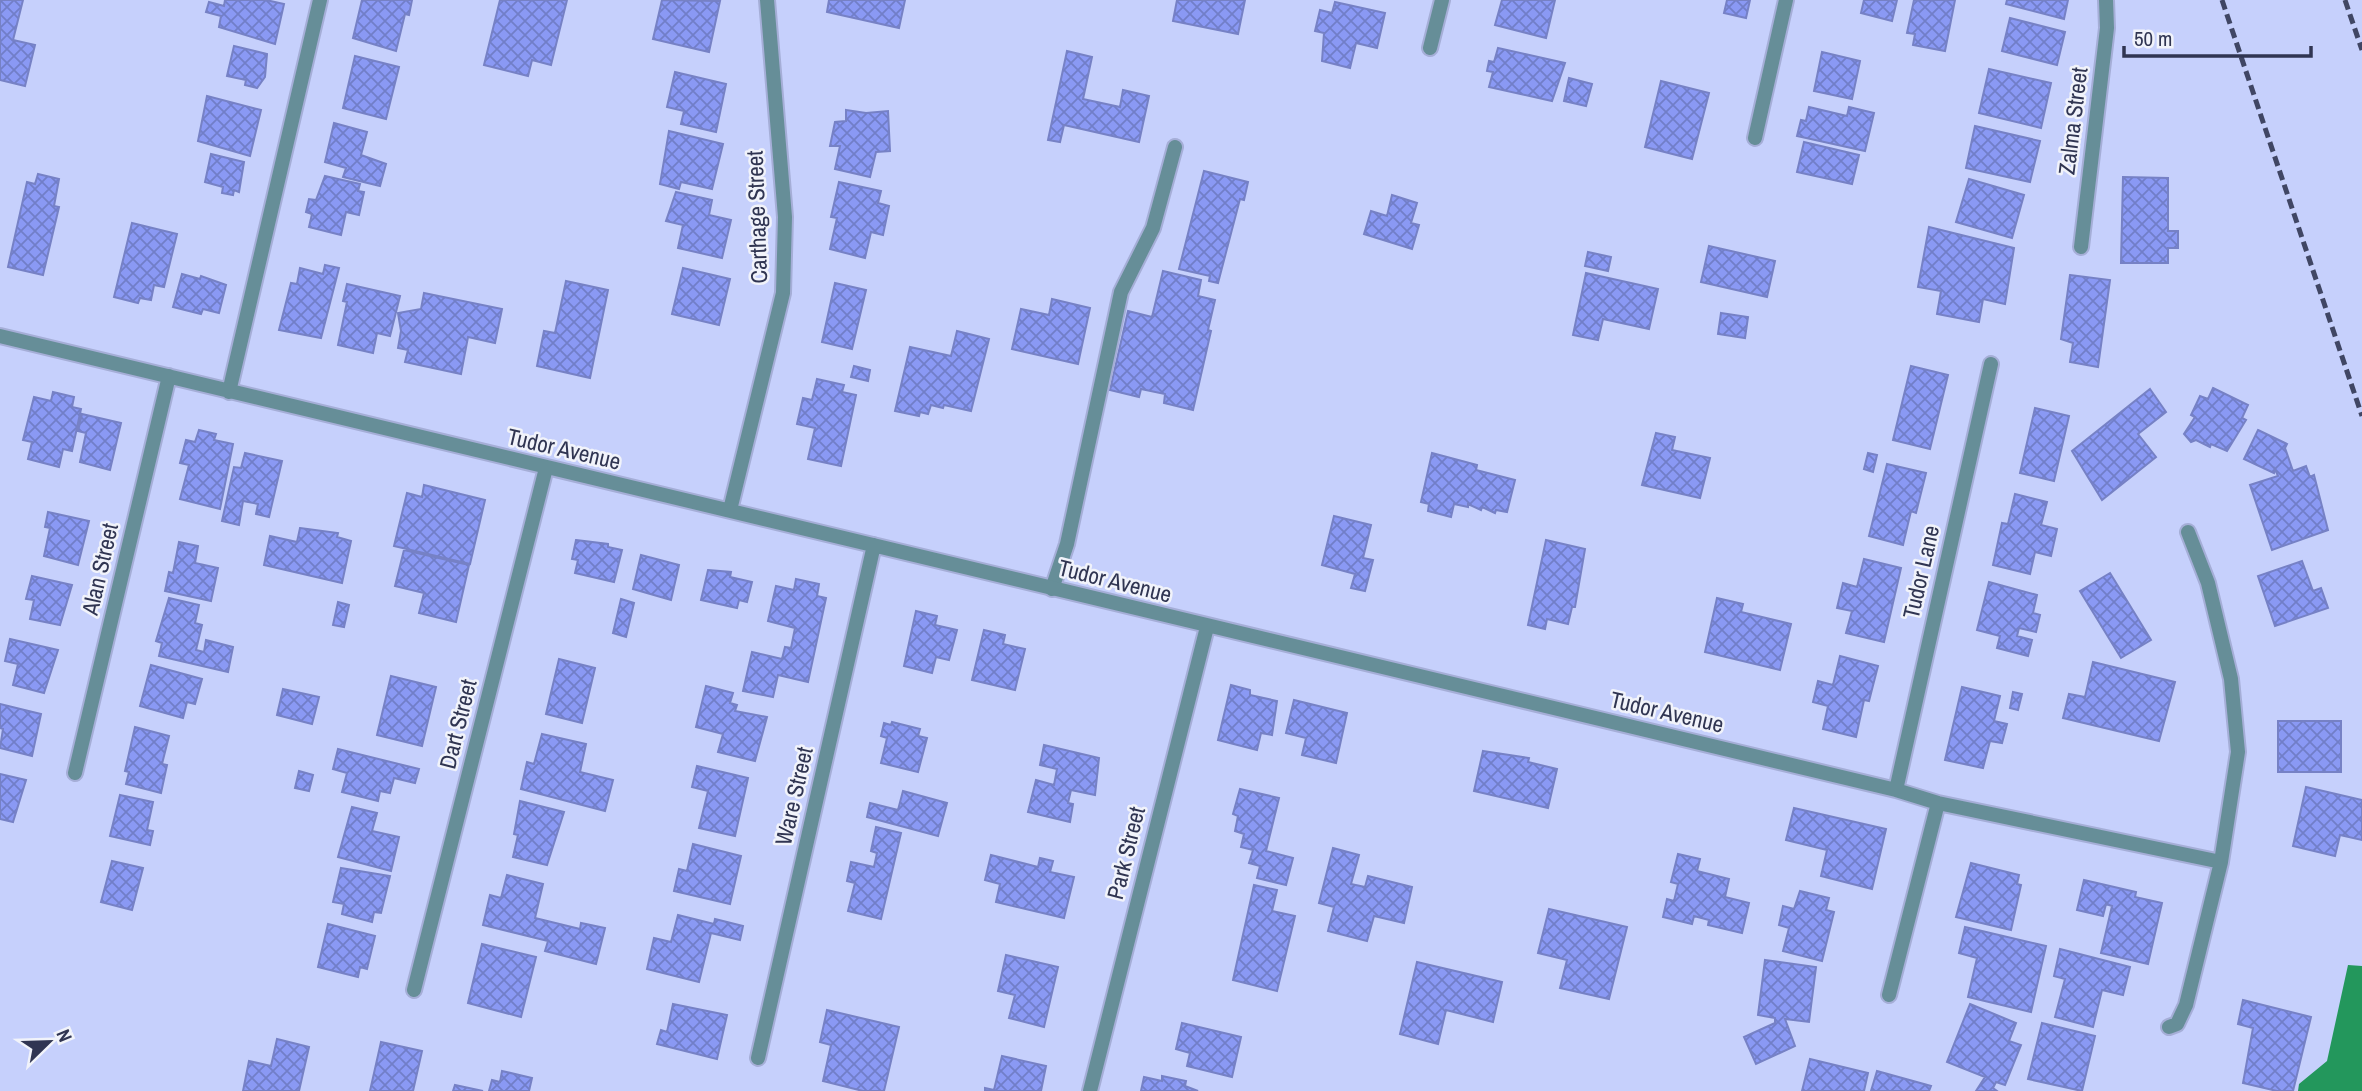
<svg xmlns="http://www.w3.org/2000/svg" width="2362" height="1091" font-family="'Archivo Narrow',sans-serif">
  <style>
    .water { fill: #23975c }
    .building { fill: url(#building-cross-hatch); stroke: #7681c5; stroke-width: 2 }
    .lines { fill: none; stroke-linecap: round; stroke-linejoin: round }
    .lane-casing { stroke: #a5aed7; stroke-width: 18 }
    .street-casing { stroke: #a5aed7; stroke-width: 18 }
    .lane { stroke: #668e98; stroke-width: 14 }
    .street { stroke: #668e98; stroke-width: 14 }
    .rail { stroke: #404664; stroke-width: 5; stroke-dasharray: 10 5; stroke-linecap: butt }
    .labels { text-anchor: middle; stroke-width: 5; stroke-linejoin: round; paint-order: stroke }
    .street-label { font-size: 23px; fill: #303552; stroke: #f1f3fa }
  </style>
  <defs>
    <pattern id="building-cross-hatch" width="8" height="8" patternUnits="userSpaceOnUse" patternTransform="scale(1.75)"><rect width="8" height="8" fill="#8a99f4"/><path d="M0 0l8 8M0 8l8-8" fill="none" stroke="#717ec8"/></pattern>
  </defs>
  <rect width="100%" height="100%" fill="#c6d0fc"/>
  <path class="water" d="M2348,965L2362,966V1091H2298L2299,1084L2327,1061Z"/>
  <path class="building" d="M0,0H23L13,40L35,45L25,86L0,80Z
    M225,0H266L284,4L275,44L219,27L221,16L206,12L209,2L224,6Z
    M362,0H412L409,15L405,14L396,51L353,38Z
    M500,0H567L551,65L532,60L528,76L484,65Z
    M662,0L720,1L709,52L653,39Z
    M829,0H905L899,28L827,12Z
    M1177,0H1245L1238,34L1173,21Z
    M1502,0H1555L1546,38L1495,25Z
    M1727,0H1750L1746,18L1724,13Z
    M1864,0H1897L1892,21L1861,13Z
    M1914,0H1955L1945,51L1913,45L1915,34L1907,33Z
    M2007,0H2068L2064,19L2006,4Z
    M1335,2L1385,13L1377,48L1356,43L1350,68L1322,61L1324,33L1315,31L1320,10L1332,13Z
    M2010,18L2065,32L2057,65L2002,51Z
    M234,46L267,54L265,77L257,88L245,85L246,80L227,76Z
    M1498,48L1565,63L1552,101L1489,87L1493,72L1487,71L1489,61L1494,62Z
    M1067,51L1092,57L1083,99L1120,107L1123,90L1149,96L1139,142L1064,125L1060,142L1048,140Z
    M1822,52L1860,61L1852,99L1814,91Z
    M355,56L399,67L386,119L343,108Z
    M1989,69L2051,83L2041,128L1979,113Z
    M675,72L726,84L716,132L681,124L684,111L667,107Z
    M1569,78L1592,84L1586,106L1564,101Z
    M1661,81L1709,93L1692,159L1645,147Z
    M207,96L261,110L250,156L198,141Z
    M1809,107L1847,116L1849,107L1874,113L1865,151L1797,136L1801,120L1806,121Z
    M846,110L866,113L888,111L890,151L876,152L870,177L835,169L840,146H830L835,122L846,121Z
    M334,123L367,132L361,155L386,164L380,186L343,177L346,168L325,162Z
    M1975,126L2040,141L2030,182L1966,168Z
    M669,131L723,144L712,189L681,182L679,189L660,184Z
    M1804,142L1859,155L1852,184L1797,172Z
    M211,154L244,162L239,192L234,190L233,195L222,193L223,187L205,182Z
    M1204,171L1248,182L1244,200L1240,199L1218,283L1209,281L1210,276L1179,269Z
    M38,174L59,179L54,206L59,207L43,275L8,267L27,182L35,184Z
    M325,176L360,184L358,191L364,192L359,215L346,212L341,235L309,227L312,214L306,212L309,199L316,200Z
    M2123,177L2168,178V231H2178V248H2168V263H2121Z
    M1969,179L2024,195L2012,238L1956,222Z
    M839,182L881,191L878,203L889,206L883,235L871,232L865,258L830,249L837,218L831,217Z
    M676,192L712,200L709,215L731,220L722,258L678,248L683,225L666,221Z
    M1392,195L1417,203L1411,223L1419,225L1412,249L1364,234L1371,211L1387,216Z
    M132,223L177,234L164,287L154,285L151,300L140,298L138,303L114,297Z
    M1929,227L2014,248L2005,304L1983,299L1979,322L1937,314L1941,291L1918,287Z
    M1709,246L1775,261L1767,297L1701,282Z
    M1588,252L1611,257L1608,271L1585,266Z
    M325,265L339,268L321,338L279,330L291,283L297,284L300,268L323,274Z
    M683,268L730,279L719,325L672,314Z
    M1163,271L1201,280L1198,296L1215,300L1208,330L1211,331L1193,410L1164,403L1165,394L1141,389L1139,397L1110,390L1128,311L1152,317Z
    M1586,273L1658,289L1649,329L1603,319L1598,340L1573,335Z
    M182,274L200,279L201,276L226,285L219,313L203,309L201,314L173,307Z
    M2070,275L2110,280L2098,367L2070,362L2073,343L2061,339Z
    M566,281L608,290L590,378L537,366L544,331L555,333Z
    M835,283L866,290L852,349L822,342Z
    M347,284L400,296L390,336L377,333L373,353L338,345L347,302L343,301Z
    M424,293L502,309L495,343L468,337L461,374L405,362L408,350L398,348L401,331L398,313L421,309Z
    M1052,299L1090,308L1078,364L1012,349L1021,309L1049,315Z
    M1721,313L1748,317L1745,338L1718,334Z
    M957,331L989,339L971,411L944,405L943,408L931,405L928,414L920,412L919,416L895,411L910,347L951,356Z
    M854,366L870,370L868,381L851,377Z
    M1911,366L1948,375L1930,449L1893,440Z
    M817,379L844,385L842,392L856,395L841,466L808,459L815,428L797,424L803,398L812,400Z
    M2213,388L2248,405L2242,418L2246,420L2227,451L2211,444L2210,447L2196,440L2191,442L2184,434L2195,417L2191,415L2200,396L2208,399Z
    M2150,389L2166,412L2138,434L2156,457L2102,500L2072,451Z
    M53,392L74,397L72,407L81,409L72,451L63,449L59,467L28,459L32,442L23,440L34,397L51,401Z
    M2035,408L2069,416L2054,481L2020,473Z
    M82,414L121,423L110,470L80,462L86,433L78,431Z
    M199,430L216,434L214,440L233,444L220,509L180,499L189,465L180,463L186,440L195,442Z
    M2258,430L2287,444L2285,448L2293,471L2306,466L2310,477L2314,475L2328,530L2272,550L2250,485L2278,476L2275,469L2274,473L2244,459Z
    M1656,433L1675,437L1672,450L1710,458L1700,498L1642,485Z
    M245,453L282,461L269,517L256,514L258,504L243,501L239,525L222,521L234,467L241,468Z
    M1432,453L1477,465L1476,470L1515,480L1507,512L1496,510L1495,513L1482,507L1481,510L1468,504V507L1454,504L1451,517L1428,511L1429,504L1421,502Z
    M1868,453L1877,455L1873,472L1864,469Z
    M1887,464L1926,473L1916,513L1911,511L1903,545L1869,536Z
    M424,485L485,500L470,564L394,546L407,493L422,497Z
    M2015,494L2047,502L2041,525L2057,529L2051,556L2035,552L2030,574L1993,565L2002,523L2008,524Z
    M48,512L89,521L78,565L44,556L50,528L45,527Z
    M1334,516L1371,525L1363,558L1373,560L1365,591L1351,588L1355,574L1322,565Z
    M300,528L338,533L337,537L351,541L342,583L264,565L270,536L297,542Z
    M576,540L608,544V547L622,550L614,582L575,573L578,560L572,559Z
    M1546,540L1585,549L1575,607H1572L1568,624L1547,619L1545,629L1528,625Z
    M179,542L198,546L195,563L218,568L211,601L165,591L169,572L173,573Z
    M404,550L469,565L456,622L419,613L424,593L395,586Z
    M641,555L679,565L671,600L633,589Z
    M1864,559L1901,568L1884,642L1846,633L1852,611L1837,608L1843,583L1857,587Z
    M2302,561L2313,591L2321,588L2328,608L2275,626L2258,576Z
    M708,570L731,572L730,577L752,582L747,602L739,600L737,608L701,600Z
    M2110,573L2151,640L2121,658L2080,591Z
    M32,576L72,585L60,625L30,619L34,600L26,599Z
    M796,579L819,584L817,596L826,598L808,682L778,675L773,697L743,691L752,652L782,659L785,647L791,648L795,628L768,621L776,586L794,590Z
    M1989,582L2037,595L2033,613L2040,615L2036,632L2019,628L2017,636L2032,640L2028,656L1997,648L2000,636L1977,630Z
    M169,598L199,605L195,623L202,625L196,650L204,652L206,640L233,647L228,672L159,656L162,643L156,641Z
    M1717,598L1743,604L1741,612L1791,624L1780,670L1705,652Z
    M621,599L634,603L626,637L613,633Z
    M338,602L349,605L344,627L333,625Z
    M916,611L937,616L935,625L957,630L949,660L936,657L932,673L904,666Z
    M984,630L1005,635L1003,644L1025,649L1015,690L972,680Z
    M10,639L58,650L44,693L13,685L18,664L5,661Z
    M1840,656L1878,666L1869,701L1864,700L1856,737L1823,729L1828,706L1813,702L1818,681L1833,685Z
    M559,659L595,668L582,723L546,714Z
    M2093,662L2175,682L2159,741L2063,718L2069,694L2085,697Z
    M151,665L202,679L195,704L187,702L183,718L140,706Z
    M391,676L436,687L422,746L377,735Z
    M1231,685L1250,690V695L1277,701L1272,735L1261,733L1257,750L1218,740Z
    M706,686L733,693L730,703L737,705L735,711L767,717L755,761L718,752L723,734L696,727Z
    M1962,687L2000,696L1994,721L2007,724L2002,743L1990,741L1983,768L1945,760Z
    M283,689L319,697L312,724L277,715Z
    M2013,692L2022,694L2018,710L2010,708Z
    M1294,700L1347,713L1336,763L1302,755L1306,738L1286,733Z
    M0,704L41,714L32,756L0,748L3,729L0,728Z
    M2278,721H2341V772H2278Z
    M892,722L920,729L918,736L927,738L918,772L881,763L887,738L881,736L884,723L891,725Z
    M135,727L169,736L162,764L167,765L161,793L126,784L129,772L125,771Z
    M542,734L586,744L580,772L613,780L605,811L521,789L527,762L534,764Z
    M1044,745L1099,758L1095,795L1071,790L1068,803L1073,804L1070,822L1028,812L1036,780L1054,785L1057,769L1040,765Z
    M338,749L419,769L415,783L394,778L390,793L380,791L378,801L342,792L347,773L333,769Z
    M1483,751L1529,758L1528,762L1557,769L1548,808L1474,791Z
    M697,766L748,778L735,836L699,828L708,791L692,787Z
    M299,771L313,775L309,791L295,788Z
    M0,774L26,780L13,822L0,819Z
    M2306,787L2362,800V840L2340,835L2335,856L2293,846Z
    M1240,789L1279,798L1266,851L1293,858L1286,885L1257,878L1260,866L1249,863L1253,850L1241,847L1244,834L1235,831L1238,816L1233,814Z
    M903,791L947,803L938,836L867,817L870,803L898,810Z
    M120,795L153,802L147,830L153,831L150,845L110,836Z
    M520,801L564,812L547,865L513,857L518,835L514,834Z
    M352,807L377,813L372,831L399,837L391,871L338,857Z
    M1794,808L1886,829L1872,889L1821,876L1827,850L1786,840Z
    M876,827L901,833L881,919L848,911L855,883L847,881L851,862L874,867L877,853L871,851Z
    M693,844L741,856L730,904L674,891L679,869L687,871Z
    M1333,848L1359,855L1351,884L1365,887L1368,876L1412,887L1404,923L1374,916L1367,941L1328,931L1334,907L1319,903Z
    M1678,854L1700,859L1697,871L1729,879L1725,897L1749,903L1742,933L1708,925L1709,920L1694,916L1692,924L1663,917L1667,899L1674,901L1678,884L1671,882Z
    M991,855L1038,867L1040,858L1053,861L1050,872L1074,877L1064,918L996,902L1000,884L985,880Z
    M112,861L143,868L132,910L101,902Z
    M1971,863L2019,875L2017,884L2021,885L2011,930L1956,917Z
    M341,868L390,876L381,913L374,912L372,922L342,914L344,904L333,902Z
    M507,875L543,884L535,918L580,929L581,923L605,928L596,964L545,951L548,941L483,925L490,895L501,898Z
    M2084,880L2136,892L2135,897L2162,903L2148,964L2101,953L2112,906L2106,904L2103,916L2077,910Z
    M1254,885L1277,890L1272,911L1295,916L1277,991L1233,980Z
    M1800,891L1829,898L1826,910L1834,912L1822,961L1783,951L1789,928L1779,925L1783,906L1794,909Z
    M1549,909L1627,927L1609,999L1560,988L1567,960L1538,953Z
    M678,915L714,924L715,919L743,926L740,940L711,933L699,982L647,969L654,938L671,942Z
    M328,924L375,936L367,969L360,967L358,977L318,967Z
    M1965,927L2046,946L2031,1012L1968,997L1977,958L1959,953Z
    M482,944L536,957L521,1017L468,1003Z
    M2060,949L2130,967L2123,995L2102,990L2093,1027L2055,1017L2065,979L2054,976Z
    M1006,955L1058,967L1044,1027L1009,1018L1015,995L998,991Z
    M1765,960L1816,967L1809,1022L1785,1019L1795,1046L1756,1064L1744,1037L1775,1023V1018L1758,1015Z
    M1417,962L1502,982L1493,1022L1446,1010L1438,1044L1400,1034Z
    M2243,1000L2311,1017L2293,1091H2277L2243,1083L2253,1028L2238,1024Z
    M673,1004L727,1015L717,1059L657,1044L661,1030L667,1032Z
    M1970,1004L2016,1023L2009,1041L2021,1045L2005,1085L1996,1082L1993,1088L1997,1091H1976L1985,1077L1947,1062Z
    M827,1010L899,1027L884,1091H863L823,1081L831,1045L820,1042Z
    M1182,1023L1241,1037L1232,1077L1187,1066L1190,1053L1176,1049Z
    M2042,1023L2095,1036L2082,1091L2028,1079Z
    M277,1039L309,1047L299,1091H243L249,1061L271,1066Z
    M381,1042L422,1051L413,1091H370Z
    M1002,1056L1046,1066L1041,1091H985V1088L994,1090Z
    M1810,1059L1868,1073L1864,1091H1802Z
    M502,1071L532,1078L529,1091H489L492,1080L500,1082Z
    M1877,1071L1931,1086L1929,1091H1871Z
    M1162,1076L1186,1081L1185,1086L1198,1091H1141L1144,1077L1162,1081Z
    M455,1085L483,1091H453Z"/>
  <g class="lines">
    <g class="lane-casing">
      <path id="lane" d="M1052,589L1067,544L1121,292L1153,228L1175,147"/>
    </g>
    <g class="street-casing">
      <path id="street" d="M1430,48L1442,0
        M1755,138L1786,0
        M2081,247L2107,28L2106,0
        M0,336L1896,790L1938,803L2221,862
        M229,392L320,0
        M730,510L783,293L785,217L767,0
        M75,773L169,376
        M1896,790L1991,364
        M414,990L546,468
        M1889,995L1938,803
        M2169,1027L2177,1024L2186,1005L2221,862L2238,752L2231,679L2208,583L2188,532
        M758,1058L874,545
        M1090,1091L1207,627"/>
    </g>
    <use href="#lane" class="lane"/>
    <use href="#street" class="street"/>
    <path class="rail" d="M2222,0L2362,416
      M2345,0L2362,50"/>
  </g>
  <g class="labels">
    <g class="street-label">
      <text transform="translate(2073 121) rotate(-83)" y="8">Zalma Street</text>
      <text transform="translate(757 217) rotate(-92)" y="8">Carthage Street</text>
      <text transform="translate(564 449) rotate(13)" y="8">Tudor Avenue</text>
      <text transform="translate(100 569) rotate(-77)" y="8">Alan Street</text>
      <text transform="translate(1921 572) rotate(-77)" y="8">Tudor Lane</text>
      <text transform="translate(1115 581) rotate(14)" y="8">Tudor Avenue</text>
      <text transform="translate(1667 712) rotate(13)" y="8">Tudor Avenue</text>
      <text transform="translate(458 724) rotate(-76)" y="8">Dart Street</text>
      <text transform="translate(794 796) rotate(-77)" y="8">Ware Street</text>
      <text transform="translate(1126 853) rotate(-76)" y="8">Park Street</text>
    </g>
  </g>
  <g transform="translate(49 1042) rotate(67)" stroke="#f1f3fa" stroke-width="5" paint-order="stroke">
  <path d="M0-5L12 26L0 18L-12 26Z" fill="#303552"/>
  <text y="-10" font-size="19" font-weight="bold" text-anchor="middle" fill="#303552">N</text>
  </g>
  <path d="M2124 46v10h187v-10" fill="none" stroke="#303552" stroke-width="3.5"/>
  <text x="2134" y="46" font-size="21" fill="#303552" stroke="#f1f3fa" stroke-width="5" paint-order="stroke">50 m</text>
</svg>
